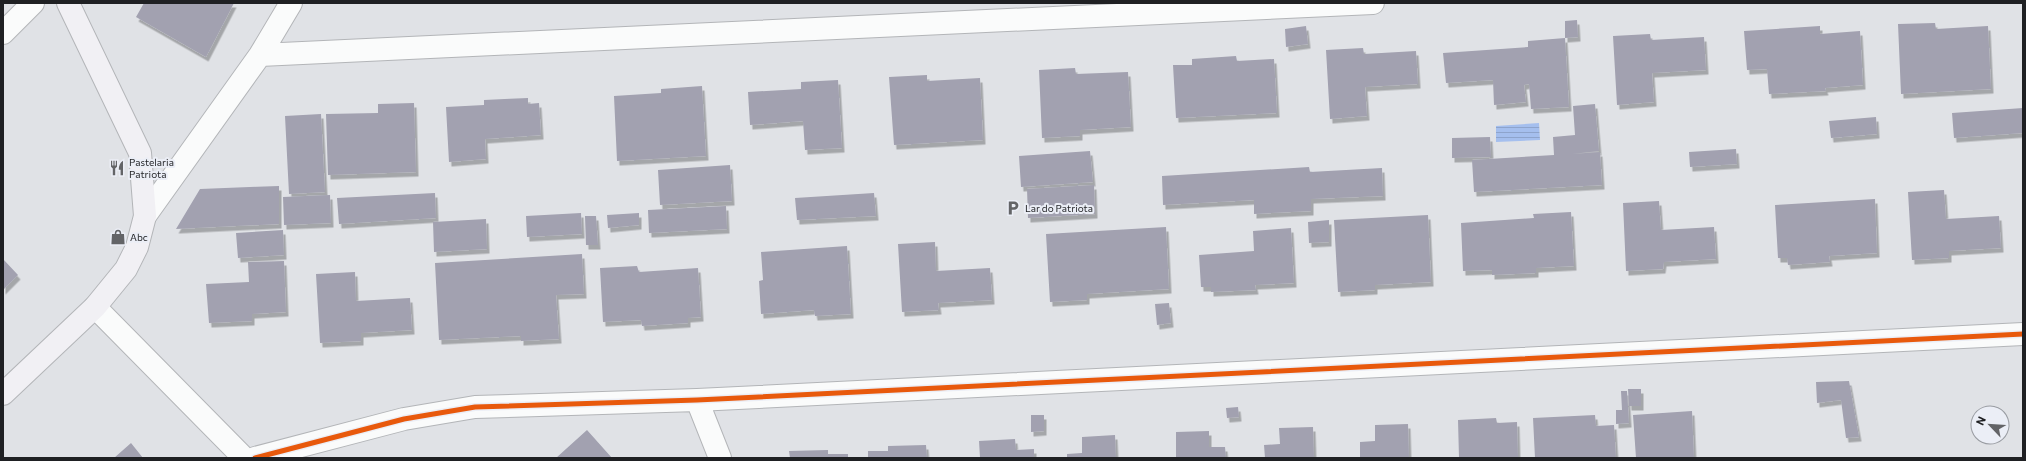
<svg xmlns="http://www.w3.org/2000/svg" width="2026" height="461" font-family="Commissioner,sans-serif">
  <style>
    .water { fill: url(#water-rules) }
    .building { fill: #a2a1b0; filter: url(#shadow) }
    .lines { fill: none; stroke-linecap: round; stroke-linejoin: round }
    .street-casing { stroke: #b3b5b8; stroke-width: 24 }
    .secondary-casing { stroke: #b3b5b8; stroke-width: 24 }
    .street { stroke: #fafbfb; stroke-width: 22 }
    .secondary { stroke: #f1f0f4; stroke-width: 22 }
    .cycleway-casing { stroke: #ebeef6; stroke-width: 8 }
    .cycleway { stroke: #e8590c; stroke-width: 5 }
    .labels { text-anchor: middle; stroke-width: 4; stroke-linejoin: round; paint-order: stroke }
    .poi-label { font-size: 10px; fill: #1f2023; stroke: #ebeef6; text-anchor: start }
  </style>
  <defs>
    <pattern id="water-rules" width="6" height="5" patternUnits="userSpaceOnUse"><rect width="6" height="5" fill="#a5bfee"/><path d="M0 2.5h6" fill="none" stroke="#8ea4cc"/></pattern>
    <filter id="shadow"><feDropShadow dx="2.5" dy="4.5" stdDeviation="0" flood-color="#0004"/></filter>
  </defs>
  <rect width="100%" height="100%" fill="#e0e2e6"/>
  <path class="water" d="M1539,123L1540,140L1496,142V126Z"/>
  <path class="building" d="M144,3H234L206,57L136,17Z
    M1577,20L1578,37L1565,38V21Z
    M1935,23L1936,29L1988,26L1991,89L1901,94L1898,24Z
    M1306,26L1308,44L1286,47L1285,29Z
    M1820,26V34L1860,31L1863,85L1825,88L1826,91L1769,94L1767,69L1747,70L1744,31Z
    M1650,34L1651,40L1704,37L1706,70L1652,73L1654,102L1617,105L1613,36Z
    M1565,38L1569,107L1531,109L1529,84L1524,85L1526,102L1494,105L1493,80L1446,83L1443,53L1528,47V41Z
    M1363,48L1364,54L1416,51L1418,84L1365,87L1367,116L1330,119L1326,50Z
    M1236,56L1237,61L1274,59L1277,113L1176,118L1173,65H1192V59Z
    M1075,68L1076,74L1128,72L1131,127L1080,130V136L1042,138L1039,70Z
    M927,75V81L980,78L983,140L894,145L889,77Z
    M838,80L842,148L805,150L803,121L750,125L748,92L801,89V82Z
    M702,86L706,156L617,161L614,96L661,93V89Z
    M528,98V104L539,103L541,135L485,139L486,159L449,162L446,107L484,105V100Z
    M414,103L416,172L328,175L326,114L378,113V104Z
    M1595,104L1599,151L1572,154L1600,152L1602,185L1474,192L1472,160L1554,155L1553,137L1575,135L1573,106Z
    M2023,108V133L1954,138L1952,113Z
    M321,114L325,192L289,194L285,116Z
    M1876,117L1877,134L1831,138L1829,121Z
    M1490,137L1491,157L1452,158V138Z
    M1736,149L1737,164L1690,167L1689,152Z
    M1090,151L1093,182L1021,187L1019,156Z
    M730,165L732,201L660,205L658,170Z
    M1309,167L1310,172L1382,168L1383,196L1311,199V211L1254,214V200L1163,205L1162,176Z
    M1094,185L1095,214L1028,218L1027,189Z
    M279,186V224L176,229L200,189Z
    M1944,190L1946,219L1999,216L2001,248L1949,251V258L1912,260L1908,192Z
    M435,193L436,218L339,224L337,198Z
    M874,193L876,216L797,220L795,198Z
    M330,195L331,223L284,225L283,197Z
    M1875,199L1877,253L1829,256L1830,262L1788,265L1787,258H1778L1775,205Z
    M1659,201L1661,230L1714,227L1716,259L1664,262L1663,269L1626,271L1623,203Z
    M726,206L727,229L649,233L648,210Z
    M1571,212L1574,266L1536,268V273L1492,275V270L1463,271L1461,223L1534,218L1533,214Z
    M581,213L582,234L527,237L526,216Z
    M639,213V225L608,228L607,215Z
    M1428,215L1431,282L1375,285V290L1338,292L1334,220Z
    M585,216H596L598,245H586Z
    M486,219L487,249L434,252L433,222Z
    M1329,220V242L1309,243L1308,222Z
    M1166,227L1169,289L1087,294V300L1050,302L1046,234Z
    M1291,228L1294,283L1255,285L1256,290L1211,292V287H1201L1199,255L1254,251L1253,231Z
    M283,230L284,255L238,258L236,233Z
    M935,242L936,271L990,268L992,300L938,303L939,310L902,312L898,244Z
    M847,246L851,314L815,316L814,310L761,314L759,281L763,280L761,252Z
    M582,254L584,294L556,295L559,339L521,341V336L439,340L435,263Z
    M3,259L18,275L3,290Z
    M284,261L286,312L252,314V321L209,323L206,284L249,282L248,262Z
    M637,266L639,272L698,268L701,317L688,318V323L642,326L641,320L603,322L600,268Z
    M355,272L356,301L410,298L412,330L361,333V341L320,343L316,274Z
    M1169,303L1171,323L1157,325L1155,304Z
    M1849,381L1859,437L1846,438L1841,400L1817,403L1816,382Z
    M1628,389H1641V406H1629Z
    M1621,391H1627L1629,423L1616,424V410H1622Z
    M1238,407L1239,417L1227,418L1226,408Z
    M1692,411L1694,458H1636L1633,415Z
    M1031,415H1044V431L1031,432Z
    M1595,415L1596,426L1614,425L1616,458H1535L1533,418Z
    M1496,418L1497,423L1517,422L1518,458H1459L1458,420Z
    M1408,424L1409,458H1360V442L1375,441V425Z
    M1313,427L1314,458H1265L1264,445L1280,444L1279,428Z
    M587,430L612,458H556Z
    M1209,431V447H1225L1226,458H1176V432Z
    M1115,435L1116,458H1067V454L1082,453V437Z
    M1015,439L1016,450L1034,449V458H980L979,441Z
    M131,443L143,458H114Z
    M926,445L927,458H868V451H888V446Z
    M828,450V454H848V458H790L789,451Z"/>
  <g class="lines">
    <g class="street-casing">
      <path id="street" d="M3,33L33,3
        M260,55L1373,3
        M145,216L260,55L291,3
        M95,307L244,458
        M697,400L720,458
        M255,458L404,419L475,407L697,400L2023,334"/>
    </g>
    <g class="secondary-casing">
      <path id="secondary" d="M3,394L95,307L126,269L137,247L145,216L140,153L68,3"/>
    </g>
    <use href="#street" class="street"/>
    <use href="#secondary" class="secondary"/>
    <g class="cycleway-casing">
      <path id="cycleway" d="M255,458L404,419L475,407L697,400L2023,334"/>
    </g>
    <use href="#cycleway" class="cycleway"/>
  </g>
  <defs>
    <g id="restaurant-bare" transform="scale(1.2)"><path d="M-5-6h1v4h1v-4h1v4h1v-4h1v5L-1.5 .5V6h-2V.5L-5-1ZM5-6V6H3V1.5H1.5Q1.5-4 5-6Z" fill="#636467" stroke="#ebeef6" stroke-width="2.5" paint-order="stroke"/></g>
    <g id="parking-bare" transform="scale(1.2)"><path d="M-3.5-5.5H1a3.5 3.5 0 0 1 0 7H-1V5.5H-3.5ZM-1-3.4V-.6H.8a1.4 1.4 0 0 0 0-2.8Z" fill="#636467" stroke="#ebeef6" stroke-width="2.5" paint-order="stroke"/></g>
    <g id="shop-bare" transform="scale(1.2)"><path d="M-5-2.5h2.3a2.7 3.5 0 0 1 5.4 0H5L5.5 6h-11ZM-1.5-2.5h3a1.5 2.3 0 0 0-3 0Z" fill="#636467" stroke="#ebeef6" stroke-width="2.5" paint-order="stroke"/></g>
  </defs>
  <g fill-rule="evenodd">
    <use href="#restaurant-bare" x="117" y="168"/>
    <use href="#parking-bare" x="1013" y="208"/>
    <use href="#shop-bare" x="118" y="237"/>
  </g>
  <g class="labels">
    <g class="poi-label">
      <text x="129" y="166">Pastelaria<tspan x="129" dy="12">Patriota</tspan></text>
      <text x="1025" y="212">Lar do Patriota</text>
      <text x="130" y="241">Abc</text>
    </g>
  </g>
  <rect width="2026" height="461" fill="none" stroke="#1f2023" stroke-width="8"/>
  <g transform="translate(1990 425) rotate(295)"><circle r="19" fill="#ebeef6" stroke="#999ca2"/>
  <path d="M0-3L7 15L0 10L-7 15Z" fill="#636467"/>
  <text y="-6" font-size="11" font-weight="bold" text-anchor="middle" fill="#1f2023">N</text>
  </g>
</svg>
